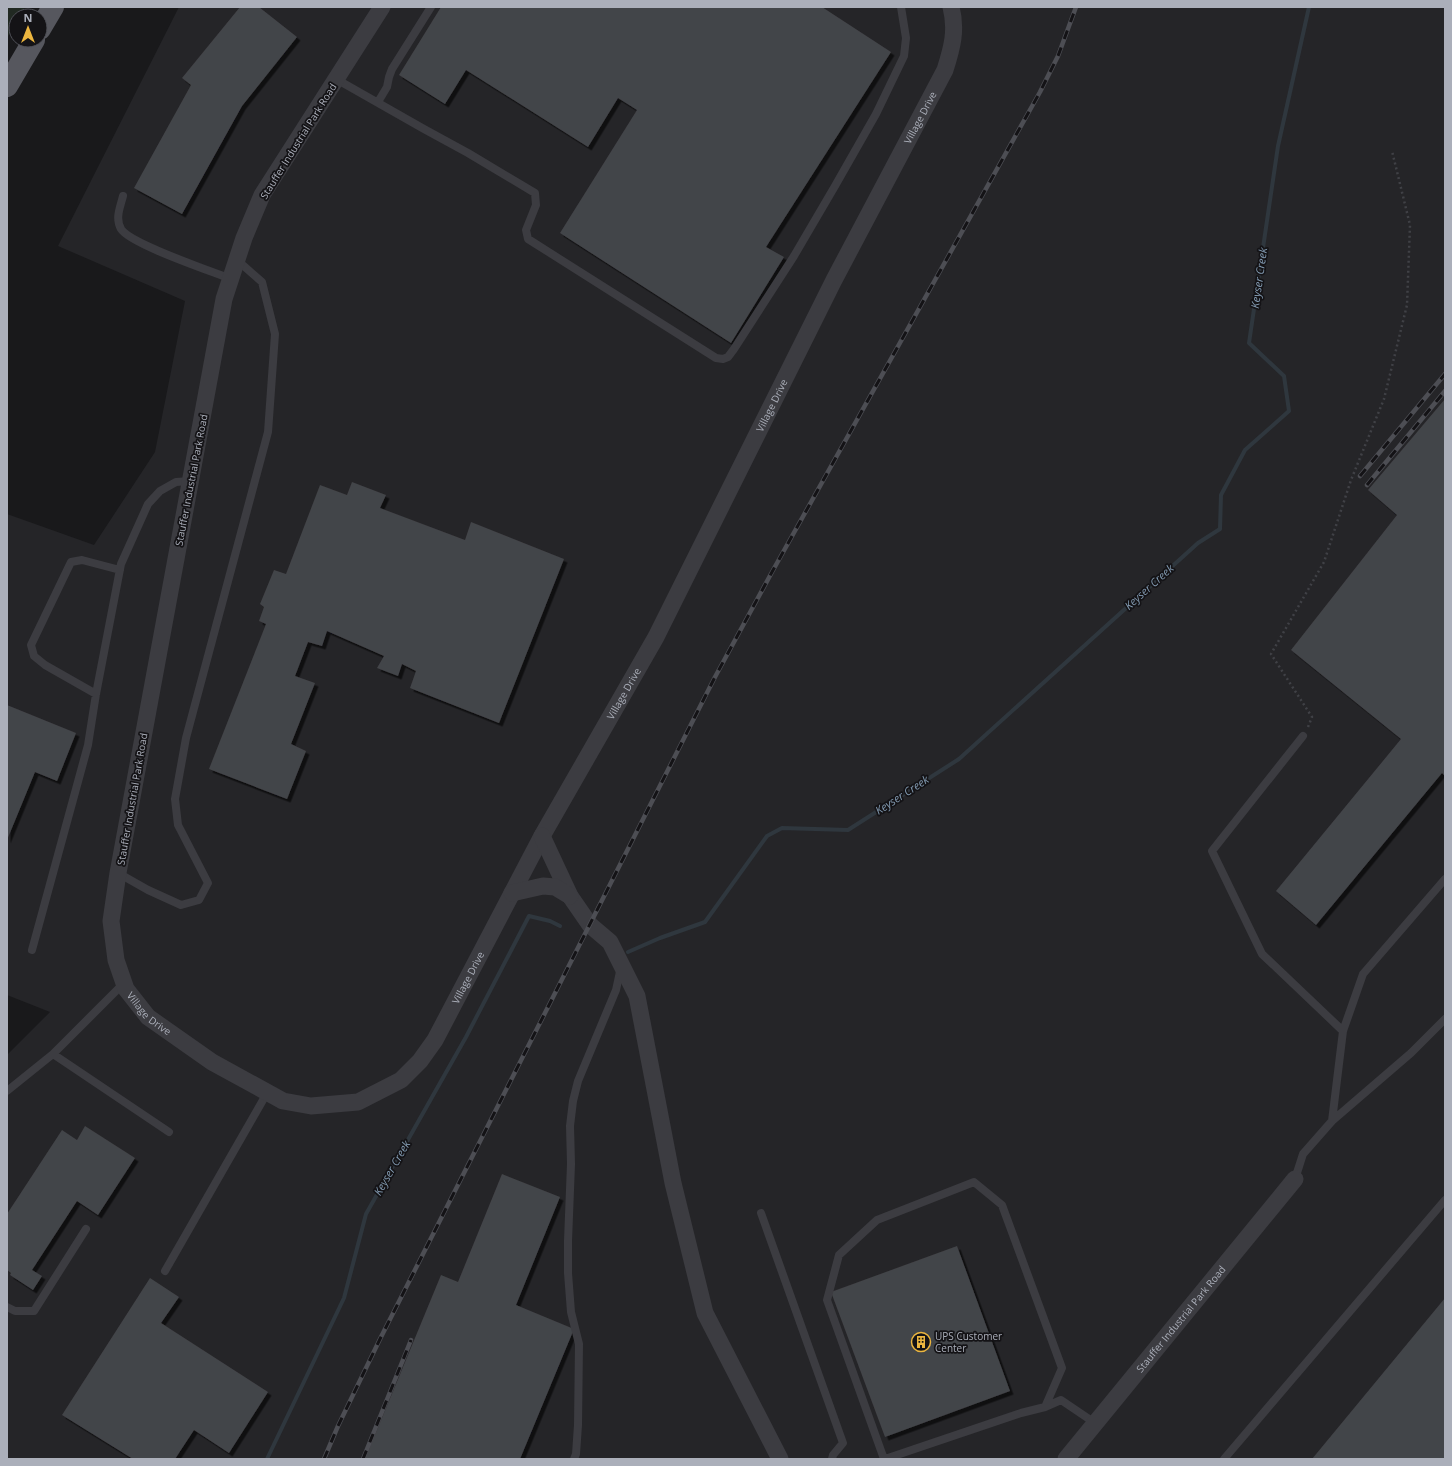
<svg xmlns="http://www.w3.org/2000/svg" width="1452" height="1466" font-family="'Open Sans',sans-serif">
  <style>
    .built { fill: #252528 }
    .green { fill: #212922 }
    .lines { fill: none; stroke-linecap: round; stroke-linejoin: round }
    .stream { stroke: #2f373e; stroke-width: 4 }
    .building { fill: #434448; filter: url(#shadow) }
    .path { stroke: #404146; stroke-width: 2.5; stroke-dasharray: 2 3; stroke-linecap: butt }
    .service { stroke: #3c3c41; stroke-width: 8 }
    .minor { stroke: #3c3c41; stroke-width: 17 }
    .primary { stroke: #56575e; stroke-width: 22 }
    .rail-casing { stroke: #4d4e54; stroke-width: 4.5 }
    .rail { stroke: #141316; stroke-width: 3; stroke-dasharray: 9; stroke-linecap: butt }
    .labels { text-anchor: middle; stroke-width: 3.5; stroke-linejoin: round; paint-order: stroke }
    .street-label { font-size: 10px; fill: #abafba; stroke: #141316 }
    .poi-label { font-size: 10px; fill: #abafba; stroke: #141316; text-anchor: start }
    .water-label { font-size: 11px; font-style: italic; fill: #849cb3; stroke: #141316 }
  </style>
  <defs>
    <filter id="shadow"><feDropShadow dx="3.5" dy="3.5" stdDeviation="0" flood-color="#0009"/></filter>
  </defs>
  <rect width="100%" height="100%" fill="#19191b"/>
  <path class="built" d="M179,7H1445V1459H7V1055L50,1012L7,995V514L94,545L155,452L185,301L58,246Z"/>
  <path class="green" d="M7,7H25L20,16H16V23L7,38Z"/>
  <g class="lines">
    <path class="stream" d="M628,952L660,938L705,922L767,836L782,828L848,830L959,759L1198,543L1220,529L1221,495L1245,450L1289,411L1284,376L1249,343L1278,146L1309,7
      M267,1459L344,1298L366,1214L466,1037L529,916L550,921L560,926"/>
  </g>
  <path class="building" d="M240,7H259L297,37L242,106L182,214L134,188L191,85L182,78Z
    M441,7H822L891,52L766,247L784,257L731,343L560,233L637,110L618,98L588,147L466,70L445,104L399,75Z
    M1445,399V776L1442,773L1316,925L1276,891L1401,739L1291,650L1397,515L1368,490Z
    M352,482L386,495L380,508L465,540L471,522L564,559L499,723L410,688L416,671L402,664L398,676L377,668L384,656L327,631L322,646L308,642L295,676L315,683L291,744L306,751L287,799L209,769L266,624L259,621L264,607L260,604L274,570L286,574L320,485L347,495Z
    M7,705L76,733L57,781L35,772L7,840Z
    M85,1126L135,1158L98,1215L77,1201L32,1270L42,1276L33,1290L10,1275L11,1273L7,1270V1214L62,1130L77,1140Z
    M502,1174L560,1197L516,1305L574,1329L520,1459H365L441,1275L458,1282Z
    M957,1246L1010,1391L885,1437L831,1292Z
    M150,1278L179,1297L161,1323L268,1392L229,1453L194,1430L175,1459H133L62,1415Z
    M1445,1298V1459H1312Z"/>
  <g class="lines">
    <path class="path" d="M1308,727L1312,717L1271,654L1324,562L1351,480L1384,399L1407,305L1410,225L1392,151"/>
    <path class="service" d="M336,79L424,129L468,153L535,193L536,205L526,230L528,239L716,358L723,359L728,357L734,349L794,256L835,186L876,114L904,56L906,38L901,7
      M378,102L387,87L389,77L392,69L431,7
      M123,196C120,208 115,218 121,229C130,244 211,271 231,279
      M96,694L45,665L34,656L31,645L71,562L82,560L120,570
      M1303,736L1212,851L1262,954L1343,1031
      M118,873L148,890L181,905L199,900L208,883L178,825L175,799L186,738L268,432L275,334L262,282L237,260
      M32,950L88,745L96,694L121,564L148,504L160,491L176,482L191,481
      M124,983L53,1054L169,1132
      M7,1091L53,1054
      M1332,1121L1411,1053L1445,1019
      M1295,1179L1303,1154L1332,1121L1343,1031L1363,974L1445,879
      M761,1213L843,1443L833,1455L832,1459
      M165,1271L267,1093
      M7,1307L15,1311H34L86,1229
      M574,1459L576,1454L578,1425L579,1344L571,1312L568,1273V1241L571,1164L570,1126L573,1101L578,1081L616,990L621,967
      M884,1459L827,1300L839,1255L877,1220L974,1182L1002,1205L1062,1368L1045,1407
      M885,1459L1021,1413L1045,1407L1061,1400L1095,1423
      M1224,1459L1445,1200"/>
    <g class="minor">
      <path id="s1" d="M382,7L262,195L244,238L224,299L118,873L111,921L116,960L126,989L148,1017L212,1062L283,1101L311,1106L358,1102L401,1080L420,1061L435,1040L542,836L656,637L834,280L945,70C952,48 957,30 951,7"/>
      <path d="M542,836L570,896L590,925L610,942L637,996L673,1183L705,1313L780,1459"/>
      <path d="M512,893L543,886L555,887L570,896"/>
      <path id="s2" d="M1066,1459L1295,1179"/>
    </g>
    <path class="primary" d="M40,29L53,7
      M7,86L34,40"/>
    <g class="rail-casing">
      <path id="rail" d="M1360,476L1445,374
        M1367,485L1445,391
        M324,1459L338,1426L380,1339L715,677L772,572L1040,92L1058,56L1076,7
        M363,1459L411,1340"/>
    </g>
    <use href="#rail" class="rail"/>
  </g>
  <defs>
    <g id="building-ring" transform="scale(1)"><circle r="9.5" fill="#141316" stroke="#ecb63f" stroke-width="1.5"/><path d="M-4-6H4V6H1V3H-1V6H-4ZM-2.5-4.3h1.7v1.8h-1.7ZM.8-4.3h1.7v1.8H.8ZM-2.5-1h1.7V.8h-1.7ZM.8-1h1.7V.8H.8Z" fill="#ecb63f"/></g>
  </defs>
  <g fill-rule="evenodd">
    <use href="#building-ring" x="921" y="1342"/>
  </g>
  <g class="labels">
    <g class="street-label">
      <text dy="4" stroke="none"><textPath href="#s1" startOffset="2450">Village Drive</textPath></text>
      <text transform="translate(298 141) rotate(-58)" y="4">Stauffer Industrial Park Road</text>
      <text dy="4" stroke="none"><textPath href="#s1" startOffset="2126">Village Drive</textPath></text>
      <text transform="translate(191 480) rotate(-79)" y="4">Stauffer Industrial Park Road</text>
      <text dy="4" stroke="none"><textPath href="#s1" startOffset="1802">Village Drive</textPath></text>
      <text transform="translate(132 799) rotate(-80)" y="4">Stauffer Industrial Park Road</text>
      <text dy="4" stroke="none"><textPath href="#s1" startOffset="1478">Village Drive</textPath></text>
      <text dy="4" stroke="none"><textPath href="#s1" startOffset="1070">Village Drive</textPath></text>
      <text dy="4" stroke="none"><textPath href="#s2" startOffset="181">Stauffer Industrial Park Road</textPath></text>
    </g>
    <g class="poi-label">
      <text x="935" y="1340">UPS Customer<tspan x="935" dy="12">Center</tspan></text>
    </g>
    <g class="water-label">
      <text transform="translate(1259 278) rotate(-82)" y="4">Keyser Creek</text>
      <text transform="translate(1149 587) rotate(-42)" y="4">Keyser Creek</text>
      <text transform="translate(902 795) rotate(-33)" y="4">Keyser Creek</text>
      <text transform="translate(392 1168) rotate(-60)" y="4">Keyser Creek</text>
    </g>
  </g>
  <rect width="1452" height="1466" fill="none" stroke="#abafba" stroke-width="16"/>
  <g transform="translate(28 28)"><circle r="19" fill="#141316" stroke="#505158"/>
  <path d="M0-3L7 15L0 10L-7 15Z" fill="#ecb63f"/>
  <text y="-6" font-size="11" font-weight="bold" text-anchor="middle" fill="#abafba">N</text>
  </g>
</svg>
